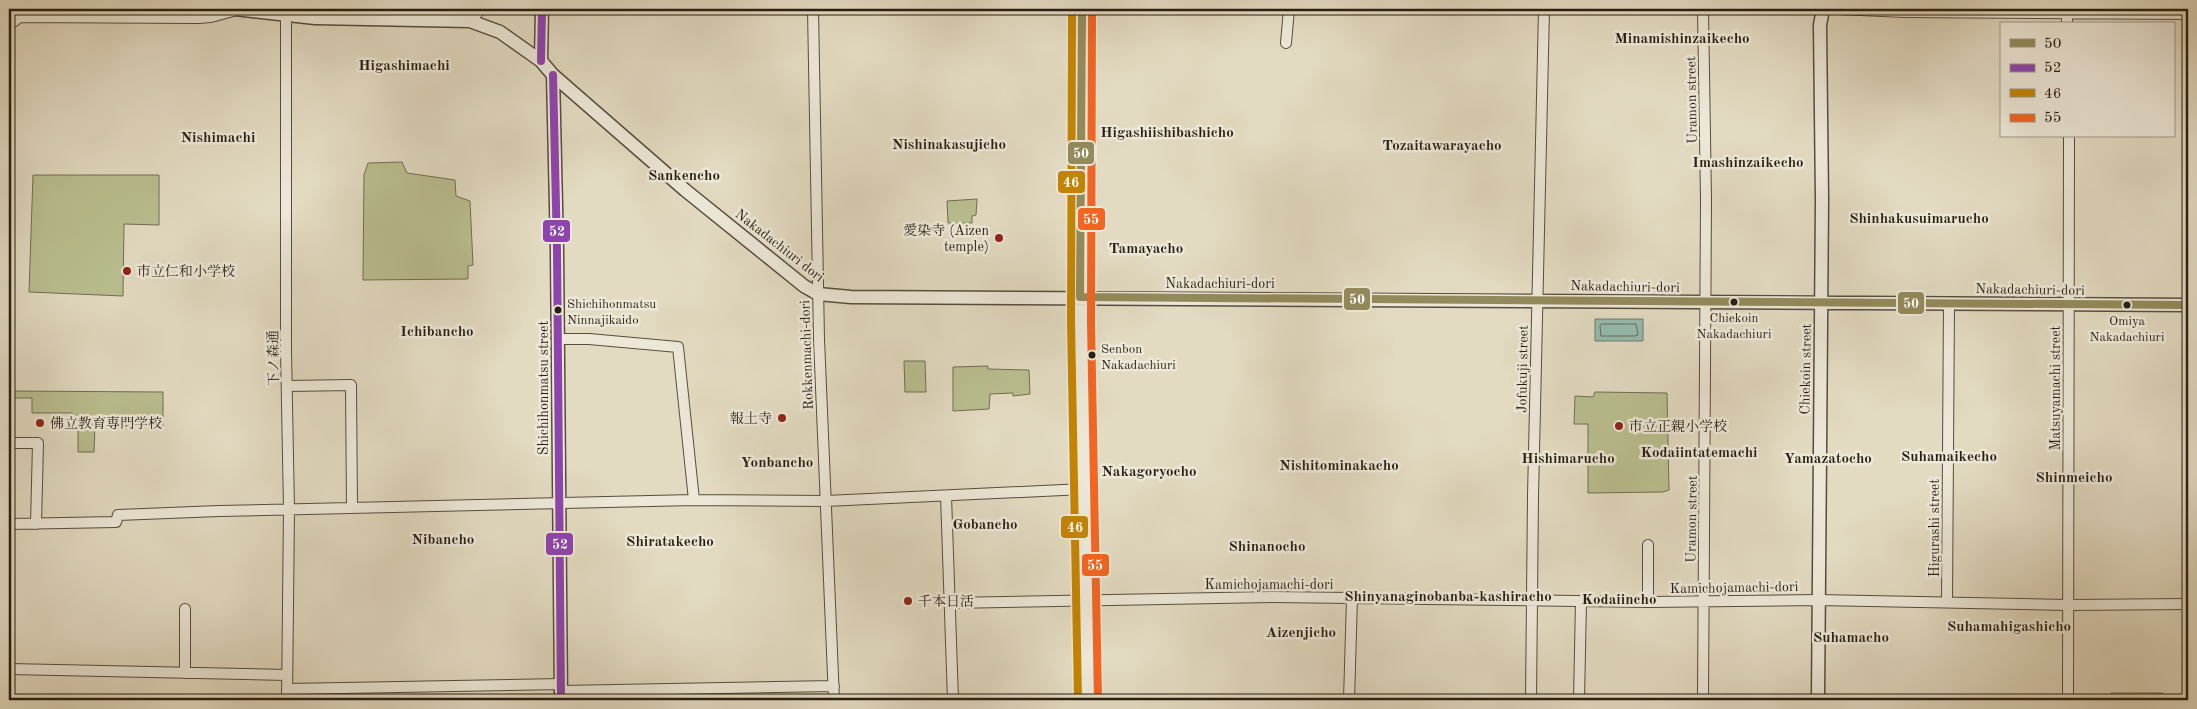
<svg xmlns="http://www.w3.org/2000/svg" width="2197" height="709" font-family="'Old Standard TT','Noto Serif JP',serif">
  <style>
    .green { fill: #b9be8f; stroke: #706e50 }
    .water { fill: #96bbad; stroke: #6a7c6f }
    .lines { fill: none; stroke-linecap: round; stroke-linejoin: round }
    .shore { stroke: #5f6c60; stroke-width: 1 }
    .minor-casing { stroke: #564d3e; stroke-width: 12 }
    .tertiary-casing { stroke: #564d3e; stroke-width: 15 }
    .minor { stroke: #ece7d7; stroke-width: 10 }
    .tertiary { stroke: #ece7d7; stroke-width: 12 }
    .bus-1-casing { stroke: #ece7d7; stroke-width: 11 }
    .bus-2-casing { stroke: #ece7d7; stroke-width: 11 }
    .bus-3-casing { stroke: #ece7d7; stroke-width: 11 }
    .bus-4-casing { stroke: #ece7d7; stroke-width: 11 }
    .bus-1 { stroke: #938a5b; stroke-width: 8 }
    .bus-2 { stroke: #8e44ad; stroke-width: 8 }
    .bus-3 { stroke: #c38404; stroke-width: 8 }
    .bus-4 { stroke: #f26522; stroke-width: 8 }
    .poi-dot { fill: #8f2418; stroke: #ece7d7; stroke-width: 2 }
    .bus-dot { fill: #281e12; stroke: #ece7d7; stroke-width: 2 }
    .labels { text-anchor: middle; stroke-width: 5; stroke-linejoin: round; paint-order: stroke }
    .bus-label { font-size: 13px; fill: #281e12; stroke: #ece7d7; text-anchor: start }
    .street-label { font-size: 14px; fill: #281e12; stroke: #ece7d7 }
    .poi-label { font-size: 14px; fill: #281e12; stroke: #ece7d7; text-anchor: start }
    .neighbourhood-label { font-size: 15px; font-weight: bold; fill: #281e12; stroke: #ece7d7 }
    .line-badge { stroke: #ece7d7; stroke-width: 2 }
    .badge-label { font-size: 14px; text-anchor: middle; font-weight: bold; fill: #fff }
  </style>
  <rect width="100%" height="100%" fill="#e2dac1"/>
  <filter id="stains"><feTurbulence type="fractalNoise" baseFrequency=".004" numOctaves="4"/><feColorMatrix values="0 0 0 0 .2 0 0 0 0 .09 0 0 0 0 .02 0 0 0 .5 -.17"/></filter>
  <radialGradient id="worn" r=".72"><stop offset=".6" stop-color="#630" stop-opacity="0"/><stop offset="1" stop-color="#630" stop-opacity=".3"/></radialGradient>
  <path class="green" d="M402,162L407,173L455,180L456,196L470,201L473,265L468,266V279L363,280L364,175L368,163Z
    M33,175H159V225L124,224L123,296L29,292Z
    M977,199L976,215L972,216V223H948L947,201Z
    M904,361H925L926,392H905Z
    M988,366V369L1029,370L1030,394L1013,396V393L990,394L989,409L953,411V367Z
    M9,391L163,392V426H95L94,452H78V430H72V413H32V398H9Z
    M1595,392L1667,393L1669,490L1663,492L1588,493V424H1574L1575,396L1593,397Z
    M2111,693H2163L2162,700H2111Z"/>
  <path class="water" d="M1595,319H1643V341H1595Z"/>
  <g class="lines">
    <path class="shore" d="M1602,324H1636L1638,335L1635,336H1601L1600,326Z"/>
    <g class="minor-casing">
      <path id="minor" d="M813,9L819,339L834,700
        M1838,9L1905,12L2188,14
        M2067,14V24
        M286,16V351L289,509L287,700
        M470,21L481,9
        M9,25L20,17L198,18L211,17L237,10
        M1286,43L1289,9
        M558,339H589L678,347L694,500
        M287,386L351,385L352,508
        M9,443H38L36,524
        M946,496L953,700
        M9,524L116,522L118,515L219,511L694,500L826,501L1084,489
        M1648,545V602
        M1947,602L1949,303
        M950,603L1273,597L1648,602L1818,600L2068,605L2188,604
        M9,669L287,675
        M185,673V609
        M287,689L561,684
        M672,689V700
        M561,691L834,686
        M1349,700L1352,598
        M1531,700L1533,496L1544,9
        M1579,700L1581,601
        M1703,700L1706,200L1703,9
        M2068,700L2069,136"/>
    </g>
    <g class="tertiary-casing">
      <path id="tertiary" d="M235,9L315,18L470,21L500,32L541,61L553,75L685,190L804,286L818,294L851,297L2188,305
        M1082,9L1081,322L1088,700
        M541,61L542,9
        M553,75L557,250L561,700
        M1818,700L1822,200L1820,25L1823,9"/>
    </g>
    <use href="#minor" class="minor"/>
    <use href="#tertiary" class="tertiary"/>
    <g class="bus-1-casing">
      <path id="bus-1" d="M1080,297L2188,305
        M1080,297L1082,9"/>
    </g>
    <g class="bus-2-casing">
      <path id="bus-2" d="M541,61L542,9
        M553,75L557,250L561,700"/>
    </g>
    <g class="bus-3-casing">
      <path id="bus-3" d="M1072,9L1071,322L1078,700"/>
    </g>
    <g class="bus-4-casing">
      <path id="bus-4" d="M1092,9L1091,322L1098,700"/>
    </g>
    <use href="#bus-1" class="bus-1"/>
    <use href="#bus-2" class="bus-2"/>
    <use href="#bus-3" class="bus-3"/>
    <use href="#bus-4" class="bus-4"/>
  </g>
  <g class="poi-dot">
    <circle cx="999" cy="238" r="5"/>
    <circle cx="127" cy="271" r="5"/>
    <circle cx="782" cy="418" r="5"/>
    <circle cx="40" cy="423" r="5"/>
    <circle cx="1619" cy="426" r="5"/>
    <circle cx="908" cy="601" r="5"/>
  </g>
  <g class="bus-dot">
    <circle cx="1734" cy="302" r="4.5"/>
    <circle cx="2127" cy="305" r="4.5"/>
    <circle cx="558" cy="310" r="4.5"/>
    <circle cx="1092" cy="355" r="4.5"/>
  </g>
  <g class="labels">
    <g class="bus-label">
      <text x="567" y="308">Shichihonmatsu<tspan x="567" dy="16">Ninnajikaido</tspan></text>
      <text x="1734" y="322" text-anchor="middle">Chiekoin<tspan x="1734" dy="16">Nakadachiuri</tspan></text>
      <text x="2127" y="325" text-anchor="middle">Omiya<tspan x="2127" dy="16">Nakadachiuri</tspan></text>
      <text x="1101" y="353">Senbon<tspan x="1101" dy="16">Nakadachiuri</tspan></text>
    </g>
    <g class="street-label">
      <text transform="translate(1691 100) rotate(-91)" y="5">Uramon street</text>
      <text transform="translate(780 245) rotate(38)" y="5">Nakadachiuri dori</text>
      <text x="1220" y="288">Nakadachiuri-dori</text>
      <text transform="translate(1625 286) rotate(1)" y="5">Nakadachiuri-dori</text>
      <text transform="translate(2030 289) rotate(1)" y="5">Nakadachiuri-dori</text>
      <text transform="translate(806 355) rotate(-92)" y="5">Rokkenmachi-dori</text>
      <text transform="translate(273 358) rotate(-91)" y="5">下ノ森通</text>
      <text transform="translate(1522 369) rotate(-89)" y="5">Jofukuji street</text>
      <text transform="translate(1805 369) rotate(-89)" y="5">Chiekoin street</text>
      <text transform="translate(543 388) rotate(-90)" y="5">Shichihonmatsu street</text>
      <text transform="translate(2055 388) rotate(-90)" y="5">Matsuyamachi street</text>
      <text transform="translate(1691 519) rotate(-89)" y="5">Uramon street</text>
      <text transform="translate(1934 528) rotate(-90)" y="5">Higurashi street</text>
      <text x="1269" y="589">Kamichojamachi-dori</text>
      <text transform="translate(1734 587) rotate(-1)" y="5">Kamichojamachi-dori</text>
    </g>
    <g class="poi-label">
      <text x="989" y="235" text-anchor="end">愛染寺 (Aizen<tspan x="989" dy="16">temple)</tspan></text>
      <text x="137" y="276">市立仁和小学校</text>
      <text x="772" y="423" text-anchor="end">報土寺</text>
      <text x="50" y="428">佛立教育専門学校</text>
      <text x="1629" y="431">市立正親小学校</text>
      <text x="918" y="606">千本日活</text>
    </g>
    <g class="neighbourhood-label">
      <text x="1682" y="43">Minamishinzaikecho</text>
      <text x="404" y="70">Higashimachi</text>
      <text x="1167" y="137">Higashiishibashicho</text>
      <text x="218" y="142">Nishimachi</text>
      <text x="949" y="149">Nishinakasujicho</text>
      <text x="1442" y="150">Tozaitawarayacho</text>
      <text x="1748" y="167">Imashinzaikecho</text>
      <text x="684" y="180">Sankencho</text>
      <text x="1919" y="223">Shinhakusuimarucho</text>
      <text x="1146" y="253">Tamayacho</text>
      <text x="437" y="336">Ichibancho</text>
      <text x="1699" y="457">Kodaiintatemachi</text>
      <text x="1949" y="461">Suhamaikecho</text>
      <text x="1568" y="463">Hishimarucho</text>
      <text x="1828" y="463">Yamazatocho</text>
      <text x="777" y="467">Yonbancho</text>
      <text x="1339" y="470">Nishitominakacho</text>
      <text x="1149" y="476">Nakagoryocho</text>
      <text x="2074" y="482">Shinmeicho</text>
      <text x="985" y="529">Gobancho</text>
      <text x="443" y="544">Nibancho</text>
      <text x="670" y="546">Shiratakecho</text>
      <text x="1267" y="551">Shinanocho</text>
      <text x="1448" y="601">Shinyanaginobanba-kashiracho</text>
      <text x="1619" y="604">Kodaiincho</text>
      <text x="2009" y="631">Suhamahigashicho</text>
      <text x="1301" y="637">Aizenjicho</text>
      <text x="1851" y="642">Suhamacho</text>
    </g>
  </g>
  <g class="line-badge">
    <rect x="1067" y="141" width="28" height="24" rx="5" fill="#938a5b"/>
    <rect x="1057" y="170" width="29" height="24" rx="5" fill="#c38404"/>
    <rect x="1077" y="207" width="29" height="24" rx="5" fill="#f26522"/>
    <rect x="542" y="219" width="29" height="24" rx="5" fill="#8e44ad"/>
    <rect x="1343" y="287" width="28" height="24" rx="5" fill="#938a5b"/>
    <rect x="1897" y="291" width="28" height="24" rx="5" fill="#938a5b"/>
    <rect x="1060" y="515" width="29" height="24" rx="5" fill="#c38404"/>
    <rect x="545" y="532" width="29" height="24" rx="5" fill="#8e44ad"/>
    <rect x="1081" y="553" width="29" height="24" rx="5" fill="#f26522"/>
  </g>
  <g class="badge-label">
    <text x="1081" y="158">50</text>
    <text x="1071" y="187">46</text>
    <text x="1091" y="224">55</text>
    <text x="557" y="236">52</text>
    <text x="1357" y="304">50</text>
    <text x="1911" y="308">50</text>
    <text x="1075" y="532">46</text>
    <text x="560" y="549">52</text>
    <text x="1095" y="570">55</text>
  </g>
  <rect width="2197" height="709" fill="none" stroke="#e2dac1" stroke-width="30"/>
  <rect x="10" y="10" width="2177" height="689" fill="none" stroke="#281e12" stroke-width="2.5"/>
  <rect x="15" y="15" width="2167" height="679" fill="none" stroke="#281e12"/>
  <rect x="2000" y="22" width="175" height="115" fill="#ece7d7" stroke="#9e9788"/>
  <rect x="2010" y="39" width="25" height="8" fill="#938a5b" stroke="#9e9788"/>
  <text x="2044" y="48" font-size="15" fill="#281e12">50</text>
  <rect x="2010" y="64" width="25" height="8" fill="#8e44ad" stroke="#9e9788"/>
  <text x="2044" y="72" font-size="15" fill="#281e12">52</text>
  <rect x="2010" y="89" width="25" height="8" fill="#c38404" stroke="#9e9788"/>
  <text x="2044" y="98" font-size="15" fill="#281e12">46</text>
  <rect x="2010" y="114" width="25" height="8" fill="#f26522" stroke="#9e9788"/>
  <text x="2044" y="122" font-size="15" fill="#281e12">55</text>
  <rect width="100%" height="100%" filter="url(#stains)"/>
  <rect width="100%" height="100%" fill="url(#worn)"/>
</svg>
